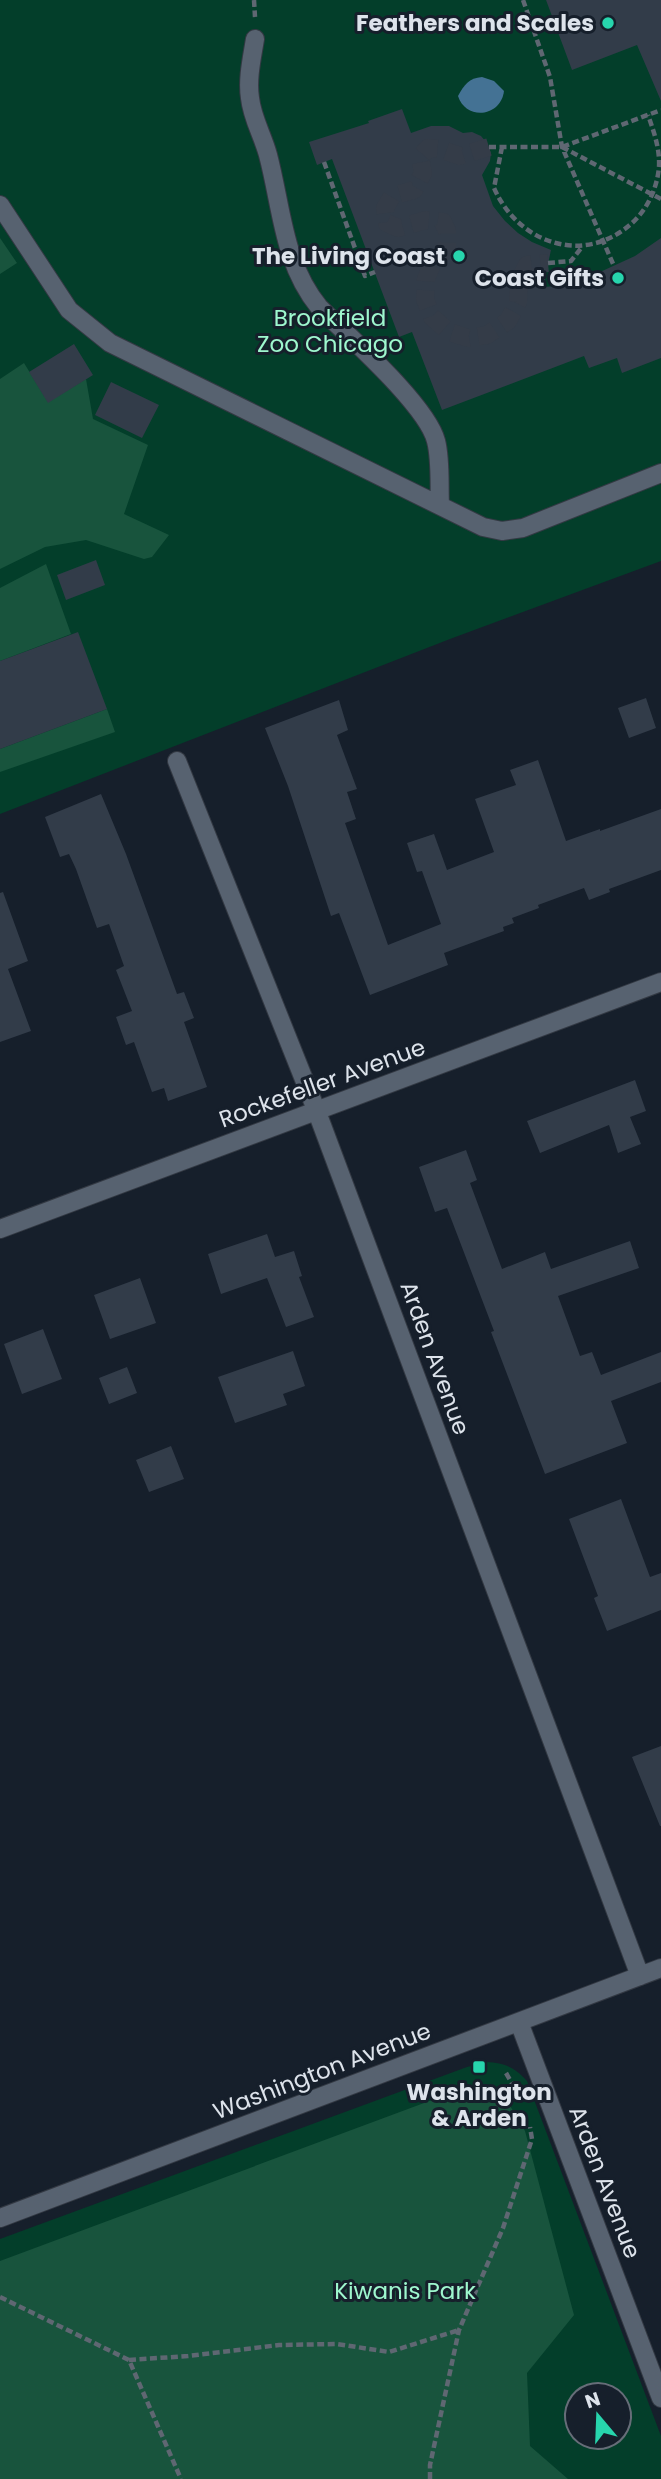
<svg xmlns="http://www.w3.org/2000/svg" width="661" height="2479" font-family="Poppins,sans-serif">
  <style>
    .green { fill: #033e2a; fill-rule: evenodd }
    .forest { fill: #18543d }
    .water { fill: #447294 }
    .building { fill: #323c49 }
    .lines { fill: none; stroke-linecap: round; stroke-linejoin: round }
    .minor-tunnel { stroke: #343c48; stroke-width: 18; stroke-dasharray: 18 9; stroke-linecap: butt }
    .minor-casing { stroke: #333943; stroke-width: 20 }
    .path { stroke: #5f6772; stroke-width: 4.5; stroke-dasharray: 7 3.5; stroke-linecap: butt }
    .minor { stroke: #576270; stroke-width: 18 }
    .poi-dot { fill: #27d5ad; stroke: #161f2b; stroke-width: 2.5 }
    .labels { text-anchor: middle; stroke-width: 6; stroke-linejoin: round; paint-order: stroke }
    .poi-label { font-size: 23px; font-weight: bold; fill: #dde3eb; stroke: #161f2b; text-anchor: end }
    .park-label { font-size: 23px; fill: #9ef7ce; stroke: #161f2b }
    .street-label { font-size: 23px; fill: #dde3eb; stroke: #161f2b }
  </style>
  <rect width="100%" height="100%" fill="#161f2b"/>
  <path class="green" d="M0,0H661V561L450,639L0,814Z
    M486,2062C505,2063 514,2067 527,2081L661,2436V2479H0V2239L467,2067ZM577,2395H619V2437H577Z"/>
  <path class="forest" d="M0,238L17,263L0,274Z
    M24,363L48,402L86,379L93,419L148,445L124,514L169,535L152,557L144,559L86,540L45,547L0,569V379Z
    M46,564L71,634L0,661V588Z
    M107,709L115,732L0,772V749Z
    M499,2087L525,2131L574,2315L527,2373L530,2446L568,2479H0V2261L459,2090Z"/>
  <path class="water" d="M482,77L494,81L504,91C501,117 466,121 458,96C464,85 469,78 482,77Z"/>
  <path class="building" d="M546,0H661V101L637,45L572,70Z
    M402,109L411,133L431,126H449L463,133L472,132L481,136L486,142L491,153L490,161L482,175L493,206L505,221L518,233L532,242L551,250L543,287L583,284L600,272L635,256L661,238V358L622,373L617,358L589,368L584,356L442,410L412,332L399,337L332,159L317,165L309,142L369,123L368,121Z
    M74,344L93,375L48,403L29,372Z
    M111,382L159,405L142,438L95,415Z
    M96,560L105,585L66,600L57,575Z
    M78,632L107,709L0,749V661Z
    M646,698L656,728L629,738L618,708Z
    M339,700L348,730L337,735L357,789L347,792L356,819L345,823L388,945L441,924L422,871L417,872L407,843L434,834L447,870L494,852L475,799L516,785L510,770L538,760L566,841L600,829V831L661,809V870L609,889L610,892L589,900L584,888L538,905L539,908L512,918L514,923L503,927L504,931L444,953L448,965L370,995L339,913L331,916L288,786L265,728Z
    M101,794L126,854L177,994L184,992L194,1018L184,1022L207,1087L168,1101L164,1088L152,1092L134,1042L126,1045L116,1017L132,1011L116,970L124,966L109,924L97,928L76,869L69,854L60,857L45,817Z
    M3,892L28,961L8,969L31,1031L0,1042V893Z
    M635,1080L646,1111L630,1117L641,1144L618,1153L609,1125L540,1153L527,1121Z
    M466,1150L477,1180L470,1183L502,1269L545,1252L551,1269L630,1241L639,1268L558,1296L580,1356L592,1352L601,1375L661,1352V1382L611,1401L627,1443L545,1474L491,1332L494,1331L447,1208L435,1212L419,1167Z
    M267,1234L275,1257L294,1251L302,1276L299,1277L314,1317L286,1327L267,1278L221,1294L208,1254Z
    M140,1278L156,1323L110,1339L94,1295Z
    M43,1329L62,1379L22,1394L4,1344Z
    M293,1351L305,1386L283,1394L287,1405L235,1423L218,1377Z
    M127,1367L137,1393L109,1404L99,1378Z
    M171,1446L184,1479L149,1492L136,1460Z
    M621,1499L650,1577L661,1573V1610L607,1631L594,1598L598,1596L569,1519Z
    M661,1746V1826H660L632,1757Z"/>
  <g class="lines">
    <path class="minor-tunnel" d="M489,147L460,156L440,149L428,148L420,157L423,173L414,190L392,196L385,208L387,223L398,228L426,220L443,222L447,231V247L432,265L426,279L425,299L432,317L449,332L468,338L487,335L508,321L518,302L519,281L527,265L548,263"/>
    <g class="minor-casing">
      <path id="minor" d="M255,39C252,58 247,79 250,98C252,118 263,136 268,155C282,208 283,263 319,307C347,335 427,405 436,441C441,460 439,485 440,505
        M0,205L69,310L110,343L483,527L502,531L523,528L661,473
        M177,761L317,1112L640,1976
        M0,1229L661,982
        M519,2022L661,2398
        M0,2218L661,1968"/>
    </g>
    <path class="path" d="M254,0L255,17
      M523,0L550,77L562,147L614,266
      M489,147H562L661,110
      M502,147L494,188C518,243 583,266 631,224C647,210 657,189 659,167C660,149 654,132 648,115
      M562,147L661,199
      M324,162L365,276L375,272
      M548,263L571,261L582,247
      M506,2073L516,2090
      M0,2297L129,2360L181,2479
      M129,2360L188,2356L279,2345L337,2344L389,2352L459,2330
      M430,2479V2465L459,2330L503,2228L532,2139L530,2127"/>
    <use href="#minor" class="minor"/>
  </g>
  <g class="poi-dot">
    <circle cx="608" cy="23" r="7"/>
    <circle cx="459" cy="256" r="7"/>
    <circle cx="618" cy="278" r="7"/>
    <rect x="472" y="2060" width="14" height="14" rx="3.5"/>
  </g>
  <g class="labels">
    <g class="poi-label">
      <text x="594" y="31">Feathers and Scales</text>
      <text x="445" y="264">The Living Coast</text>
      <text x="604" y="286">Coast Gifts</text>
      <text x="479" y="2100" text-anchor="middle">Washington<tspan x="479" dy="26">&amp; Arden</tspan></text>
    </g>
    <g class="park-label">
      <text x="330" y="326">Brookfield<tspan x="330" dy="26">Zoo Chicago</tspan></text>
      <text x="405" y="2299">Kiwanis Park</text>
    </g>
    <g class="street-label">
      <text transform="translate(322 1083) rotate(-20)" y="8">Rockefeller Avenue</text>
      <text transform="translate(435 1358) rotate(70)" y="8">Arden Avenue</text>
      <text transform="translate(322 2071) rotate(-21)" y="8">Washington Avenue</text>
      <text transform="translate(605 2182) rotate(69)" y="8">Arden Avenue</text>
    </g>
  </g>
  <g transform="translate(598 2416) rotate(341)"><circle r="33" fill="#161f2b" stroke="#666d78" stroke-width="2"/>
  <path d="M0-5L12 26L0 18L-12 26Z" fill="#27d5ad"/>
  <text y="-10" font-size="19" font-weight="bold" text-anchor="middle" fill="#dde3eb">N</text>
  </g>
</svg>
